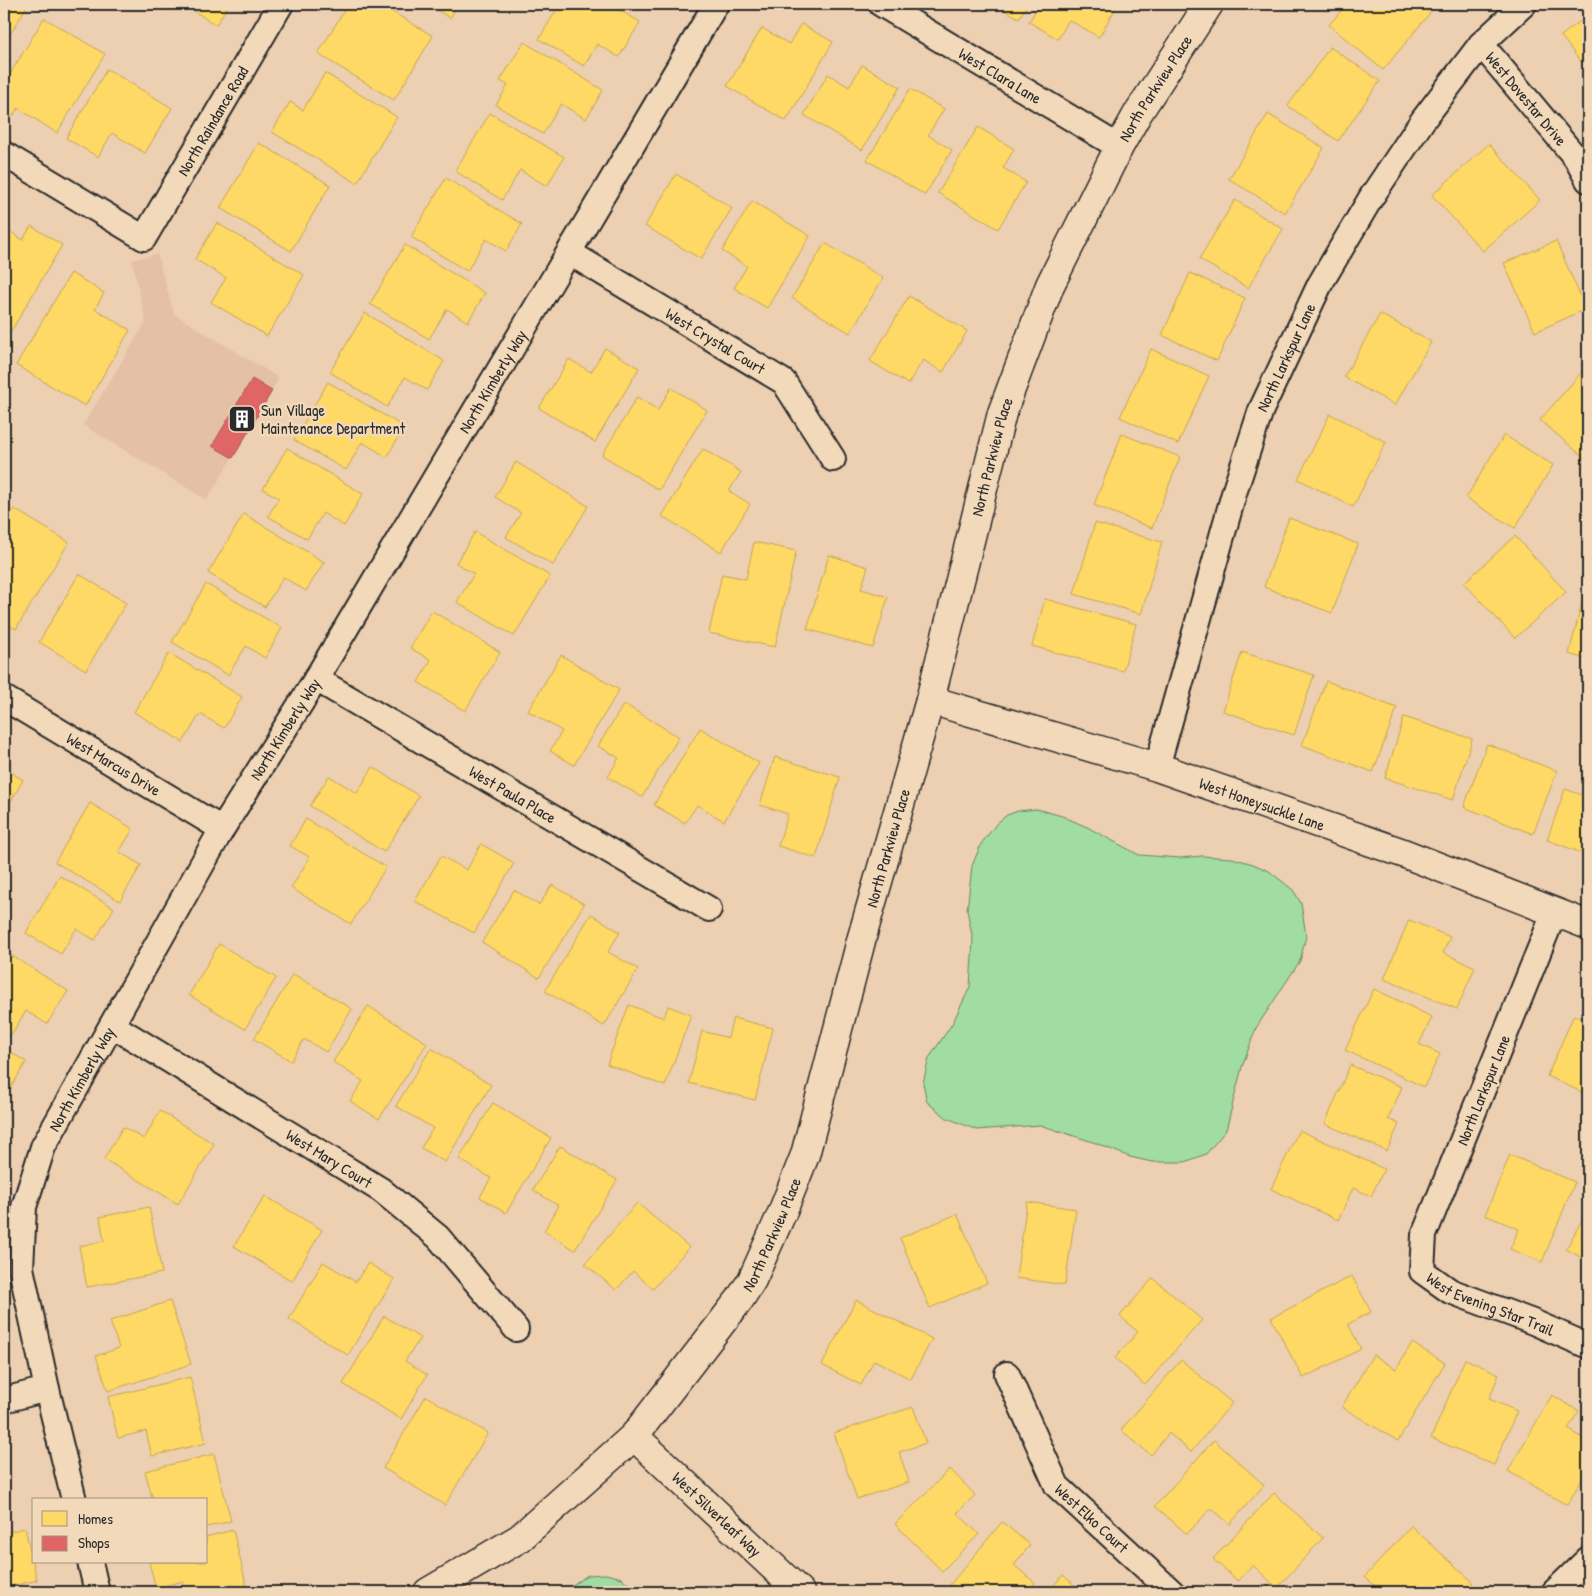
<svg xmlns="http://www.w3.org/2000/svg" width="1592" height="1596" font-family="'Patrick Hand',sans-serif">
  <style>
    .built { fill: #e4c0a5 }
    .green { fill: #a1dca2; stroke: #668466 }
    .homes { fill: #ffd966; stroke: #bfa554 }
    .shops { fill: #e06666; stroke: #aa5454 }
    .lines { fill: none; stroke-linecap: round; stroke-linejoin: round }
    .minor-casing { stroke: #2b2b2b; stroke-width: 28 }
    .tertiary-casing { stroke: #2b2b2b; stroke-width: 31 }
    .minor { stroke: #f2d9ba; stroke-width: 24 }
    .tertiary { stroke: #f2d9ba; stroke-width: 28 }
    .labels { text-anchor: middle; stroke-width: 5; stroke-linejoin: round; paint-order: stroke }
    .street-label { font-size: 16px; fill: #2b2b2b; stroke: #f2d9ba }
    .poi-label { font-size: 16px; fill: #2b2b2b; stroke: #f2d9ba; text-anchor: start }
  </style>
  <rect width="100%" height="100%" fill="#edcfb1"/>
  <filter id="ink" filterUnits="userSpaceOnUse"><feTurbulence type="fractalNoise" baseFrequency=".02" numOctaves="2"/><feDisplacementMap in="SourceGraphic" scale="10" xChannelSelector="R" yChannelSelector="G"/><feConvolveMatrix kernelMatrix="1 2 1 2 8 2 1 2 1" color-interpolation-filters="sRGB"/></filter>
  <g filter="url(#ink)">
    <path class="built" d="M157,254L174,314L279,378L207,500L83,425L146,322L132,260Z"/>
    <path class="green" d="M1037,809L1062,816L1087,827L1139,855L1180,858L1202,856L1232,858L1253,864L1269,871L1293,890L1301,903L1306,936L1300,961L1256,1028L1242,1067L1226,1130L1206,1154L1185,1162H1152L1130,1157L1093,1142L1040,1125L977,1130L947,1118L927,1102L923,1083L929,1058L952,1024L970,987L973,940L967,910L972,866L981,844L997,823L1007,815L1018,811Z
      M606,1574L622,1578L636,1592H561L588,1575Z"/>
    <path class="homes" d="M4,4H28L4,45Z
      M183,4H229L216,25Z
      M348,4H379L433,36L394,100L318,54Z
      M426,4H458L450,18Z
      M560,4H609L640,22L619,57L597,44L584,66L539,39Z
      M993,4H1028L1019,18Z
      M1039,4H1118L1099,37L1069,20L1058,39L1029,22Z
      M1347,4H1419L1430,13L1383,70L1329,25Z
      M1588,15V71L1561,36Z
      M44,18L105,54L57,133L18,108L13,116L4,111V77L7,79Z
      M801,24L833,42L786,121L727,86L762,28L789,44Z
      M524,42L603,90L586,119L561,104L543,134L496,105L508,85L500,81Z
      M1330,47L1380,81L1338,141L1288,106Z
      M862,65L900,87L862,150L804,115L828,74L849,87Z
      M107,69L172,108L145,153L112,133L98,157L66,138Z
      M325,73L397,117L357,183L272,132L290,102L303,110Z
      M910,89L944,109L928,135L952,150L925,195L867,160Z
      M490,113L564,157L547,186L520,170L502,200L455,171Z
      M1268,114L1324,148L1285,213L1229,179Z
      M978,127L1014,149L1003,168L1026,182L998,229L938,193Z
      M259,143L330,185L291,251L220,208Z
      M1489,144L1540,200L1483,251L1432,195Z
      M676,174L732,208L701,259L645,226Z
      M446,178L522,224L506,251L486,239L467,271L411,237Z
      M1235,200L1283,229L1248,288L1199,259Z
      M752,201L810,236L767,308L734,288L747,266L722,251Z
      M217,223L304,275L267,336L211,302L226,278L195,259Z
      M31,226L62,245L4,343V228L23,240Z
      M1556,241L1586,309L1535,332L1504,263Z
      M825,243L883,278L850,333L792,298Z
      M405,245L485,293L468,322L447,309L429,339L370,304Z
      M71,273L104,293L95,309L130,330L85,406L16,365Z
      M1190,273L1245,298L1217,361L1162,335Z
      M909,296L967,331L943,372L923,360L908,384L870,361Z
      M365,313L444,361L427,390L405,377L387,407L330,372Z
      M1380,314L1431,342L1395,405L1344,377Z
      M605,348L639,368L595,442L539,408L569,359L591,372Z
      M1151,349L1209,376L1178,444L1120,417Z
      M1588,365V458L1587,460L1540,420Z
      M328,382L404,427L387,457L362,442L346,470L294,440Z
      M671,388L707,410L659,490L602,455L637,397L658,410Z
      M1330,414L1386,442L1353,507L1298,479Z
      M1122,434L1180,457L1152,528L1094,505Z
      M1504,435L1553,465L1515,528L1466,498Z
      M287,448L363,494L344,526L323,513L307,539L268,516L279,498L263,489Z
      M703,449L741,472L729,491L750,504L721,552L662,516Z
      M516,462L588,506L553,565L506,537L521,513L495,497Z
      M14,509L69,542L16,629L4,622V527Z
      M244,514L324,562L306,591L283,577L265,607L208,573Z
      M1289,518L1358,544L1332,613L1264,587Z
      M1095,523L1162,542L1141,614L1074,594Z
      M475,532L550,576L514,636L457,602L474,574L456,563Z
      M1515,536L1566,592L1515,638L1464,583Z
      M754,542L796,551L775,647L709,633L722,574L746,579Z
      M829,555L868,567L861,589L888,597L873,648L807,629Z
      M79,574L126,603L86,670L39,642Z
      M206,584L282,628L265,658L246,646L228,675L172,642Z
      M1045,599L1136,624L1123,671L1032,646Z
      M1582,603L1588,605V660L1569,654Z
      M432,611L500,652L465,711L418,682L431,660L410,648Z
      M1242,652L1314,675L1294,735L1223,711Z
      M169,653L242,697L224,728L200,714L183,742L134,712Z
      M561,655L619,690L574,765L550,751L562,731L528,711Z
      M1326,681L1397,708L1373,772L1302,745Z
      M624,704L679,737L642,797L608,777L619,758L598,746Z
      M1404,717L1472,739L1453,800L1385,778Z
      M700,728L759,763L724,821L697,805L685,823L654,805Z
      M1487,744L1557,771L1533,834L1464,807Z
      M775,757L840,777L816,858L778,846L788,814L760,805Z
      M373,767L419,796L384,852L310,806L329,776L357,793Z
      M4,768L23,780L4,813Z
      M1565,789L1588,797V855L1547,840Z
      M90,803L133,829L119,852L141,865L120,901L55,862Z
      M306,819L386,867L351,924L291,888L310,857L290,846Z
      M481,844L514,863L474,933L415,901L441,856L467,870Z
      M60,876L114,908L95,940L76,929L61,954L26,933Z
      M552,885L584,904L539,978L482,942L514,890L539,905Z
      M591,914L620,932L608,952L638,969L604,1026L545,991Z
      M1409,920L1450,937L1443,953L1475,967L1457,1009L1384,979Z
      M219,944L276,978L245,1029L189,995Z
      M4,951L68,991L47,1024L26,1011L10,1036L4,1032Z
      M293,974L352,1009L326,1052L304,1039L291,1061L254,1039Z
      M1374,989L1432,1017L1419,1044L1440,1054L1424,1087L1345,1050Z
      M629,1005L664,1018L668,1006L691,1015L665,1086L607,1064Z
      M368,1006L427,1043L379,1119L350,1101L363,1081L333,1062Z
      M1574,1015L1588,1022V1095L1547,1076Z
      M733,1018L773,1028L755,1100L689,1083L702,1031L728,1038Z
      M4,1048L26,1062L9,1091L4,1088Z
      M431,1048L491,1085L445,1162L421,1148L433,1128L396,1106Z
      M1350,1065L1402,1087L1388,1119L1399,1124L1387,1151L1325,1124Z
      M493,1103L551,1138L506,1213L480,1197L491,1178L459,1159Z
      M160,1111L214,1144L178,1204L104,1159L123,1127L144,1139Z
      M1299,1130L1384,1169L1371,1196L1353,1188L1338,1220L1271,1189Z
      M560,1146L617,1180L575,1250L544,1231L559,1206L533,1190Z
      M1510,1155L1575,1182L1542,1262L1510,1249L1519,1229L1485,1215Z
      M265,1196L322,1230L292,1281L234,1246Z
      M1027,1202L1076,1209L1065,1285L1016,1278Z
      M637,1203L689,1247L653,1289L633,1271L616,1290L585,1264Z
      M149,1207L162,1273L87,1287L79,1246L104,1241L100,1217Z
      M1588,1209V1261L1566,1249Z
      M957,1214L987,1283L930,1308L900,1238Z
      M323,1262L356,1282L368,1263L394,1279L348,1355L289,1319Z
      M1352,1276L1371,1312L1348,1324L1361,1349L1303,1378L1271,1318Z
      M1153,1278L1202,1320L1145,1385L1115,1358L1138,1332L1120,1316Z
      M856,1300L932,1339L911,1379L874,1360L861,1385L822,1365Z
      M170,1301L191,1364L108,1391L96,1356L119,1348L110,1321Z
      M384,1316L420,1338L405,1361L427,1375L401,1419L343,1384Z
      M1412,1343L1445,1363L1398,1441L1342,1407L1373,1355L1396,1369Z
      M1465,1359L1499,1374L1489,1399L1517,1411L1494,1465L1431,1438Z
      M1181,1360L1232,1403L1191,1452L1169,1433L1151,1455L1121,1430Z
      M190,1377L206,1443L152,1456L146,1431L118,1438L108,1397Z
      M1552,1395L1579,1411L1568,1429L1588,1441V1468L1567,1505L1508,1471Z
      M426,1396L488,1433L445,1505L383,1468Z
      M913,1407L926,1443L899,1452L909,1482L857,1499L834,1433Z
      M1214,1440L1264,1485L1230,1524L1211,1508L1187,1534L1155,1506Z
      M214,1454L231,1521L206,1527V1500H153L145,1471Z
      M950,1469L975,1495L957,1513L979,1534L942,1571L895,1524Z
      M1274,1493L1323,1538L1277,1588L1253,1565L1238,1581L1213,1559Z
      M1002,1522L1030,1545L1014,1565L1035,1583L1028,1592H944Z
      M1411,1526L1474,1583L1466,1592H1382L1365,1577Z
      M25,1528L37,1580L4,1588V1533Z
      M233,1530L248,1592H186L183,1581L156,1588L149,1562H206V1537Z
      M1063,1575L1082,1592H1048Z"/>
    <path class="shops" d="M252,379L272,391L233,458L212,446Z"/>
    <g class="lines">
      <g class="minor-casing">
        <g id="minor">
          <path id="s1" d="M881,4L1119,147"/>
          <path id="s2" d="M1481,44L1576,158L1588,180"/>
          <path id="s3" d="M4,154L144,238L281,4"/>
          <path id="s4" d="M570,253L784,382L833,459"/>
          <path id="s5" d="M316,679L709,909"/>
          <path id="s6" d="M4,698L222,829"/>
          <path id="s7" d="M1157,767L1235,490L1261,410L1320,284L1372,196L1423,120L1481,44L1524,4"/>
          <path id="s8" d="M1555,911L1424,1235L1422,1271L1450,1291L1533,1322L1588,1346"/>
          <path id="s9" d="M112,1025L381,1190L438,1237L516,1329"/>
          <path id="s10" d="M1007,1374L1057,1486L1172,1592"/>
          <path d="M4,1400L47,1389"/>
          <path id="s11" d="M74,1500L47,1389L21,1268L24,1207L43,1147L222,829L316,679L716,4"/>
          <path d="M90,1562L97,1592"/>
          <path d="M1554,1592L1588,1559"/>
        </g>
      </g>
      <g class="tertiary-casing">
        <g id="tertiary">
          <path id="s12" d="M930,700L1157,767L1403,853L1588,925"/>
          <path id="s13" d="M634,1436L800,1592"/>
          <path id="s14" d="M428,1592L520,1538L634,1436L740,1299L752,1280L782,1213L805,1155L862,937L930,700L1002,413L1050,285L1119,147L1138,113L1209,4"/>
        </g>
      </g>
      <use href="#minor" class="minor"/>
      <use href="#tertiary" class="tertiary"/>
    </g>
  </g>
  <defs>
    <g id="building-square" transform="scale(1.4375)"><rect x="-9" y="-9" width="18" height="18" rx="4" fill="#2b2b2b" stroke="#f2d9ba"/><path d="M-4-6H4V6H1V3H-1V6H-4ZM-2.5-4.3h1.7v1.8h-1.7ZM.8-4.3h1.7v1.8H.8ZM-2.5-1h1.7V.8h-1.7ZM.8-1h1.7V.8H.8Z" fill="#fff"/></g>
  </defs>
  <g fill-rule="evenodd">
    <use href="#building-square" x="242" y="419"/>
  </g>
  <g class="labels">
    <g class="street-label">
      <text dy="6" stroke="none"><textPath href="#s1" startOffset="139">West Clara Lane</textPath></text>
      <text dy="6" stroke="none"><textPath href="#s14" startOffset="1719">North Parkview Place</textPath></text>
      <text dy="6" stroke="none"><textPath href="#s2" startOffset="71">West Dovestar Drive</textPath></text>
      <text dy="6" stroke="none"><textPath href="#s3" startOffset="299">North Raindance Road</textPath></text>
      <text dy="6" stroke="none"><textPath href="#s4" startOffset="170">West Crystal Court</textPath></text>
      <text dy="6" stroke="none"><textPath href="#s7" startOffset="430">North Larkspur Lane</textPath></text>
      <text dy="6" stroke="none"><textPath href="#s11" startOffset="1250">North Kimberly Way</textPath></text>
      <text dy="6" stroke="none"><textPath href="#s14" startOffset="1314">North Parkview Place</textPath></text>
      <text dy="6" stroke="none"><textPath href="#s11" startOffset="845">North Kimberly Way</textPath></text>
      <text dy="6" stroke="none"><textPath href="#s6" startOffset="128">West Marcus Drive</textPath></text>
      <text dy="6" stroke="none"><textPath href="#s5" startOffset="228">West Paula Place</textPath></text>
      <text dy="6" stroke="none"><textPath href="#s12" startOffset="348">West Honeysuckle Lane</textPath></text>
      <text dy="6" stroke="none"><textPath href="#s14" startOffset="909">North Parkview Place</textPath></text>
      <text dy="6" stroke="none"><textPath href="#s11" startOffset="440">North Kimberly Way</textPath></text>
      <text transform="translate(1483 1090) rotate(-68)" y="6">North Larkspur Lane</text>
      <text dy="6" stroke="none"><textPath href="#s9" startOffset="255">West Mary Court</textPath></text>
      <text dy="6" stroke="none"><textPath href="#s14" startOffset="505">North Parkview Place</textPath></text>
      <text dy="6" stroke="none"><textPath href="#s8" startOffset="462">West Evening Star Trail</textPath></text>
      <text dy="6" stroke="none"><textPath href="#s13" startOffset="114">West Silverleaf Way</textPath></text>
      <text dy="6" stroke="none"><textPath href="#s10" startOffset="170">West Elko Court</textPath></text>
    </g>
    <g class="poi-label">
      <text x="261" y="416">Sun Village<tspan x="261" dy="18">Maintenance Department</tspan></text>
    </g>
  </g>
  <rect width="1592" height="1596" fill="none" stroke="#f2d9ba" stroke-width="20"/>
  <rect x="10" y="10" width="1572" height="1576" fill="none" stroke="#2b2b2b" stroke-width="2" filter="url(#ink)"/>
  <rect x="32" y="1498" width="175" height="65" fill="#f2d9ba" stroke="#a29381"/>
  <rect x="42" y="1511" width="25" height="15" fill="#ffd966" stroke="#a29381"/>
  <text x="78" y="1524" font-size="15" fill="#2b2b2b">Homes</text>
  <rect x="42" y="1536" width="25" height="15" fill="#e06666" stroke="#a29381"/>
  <text x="78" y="1548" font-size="15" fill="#2b2b2b">Shops</text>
</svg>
